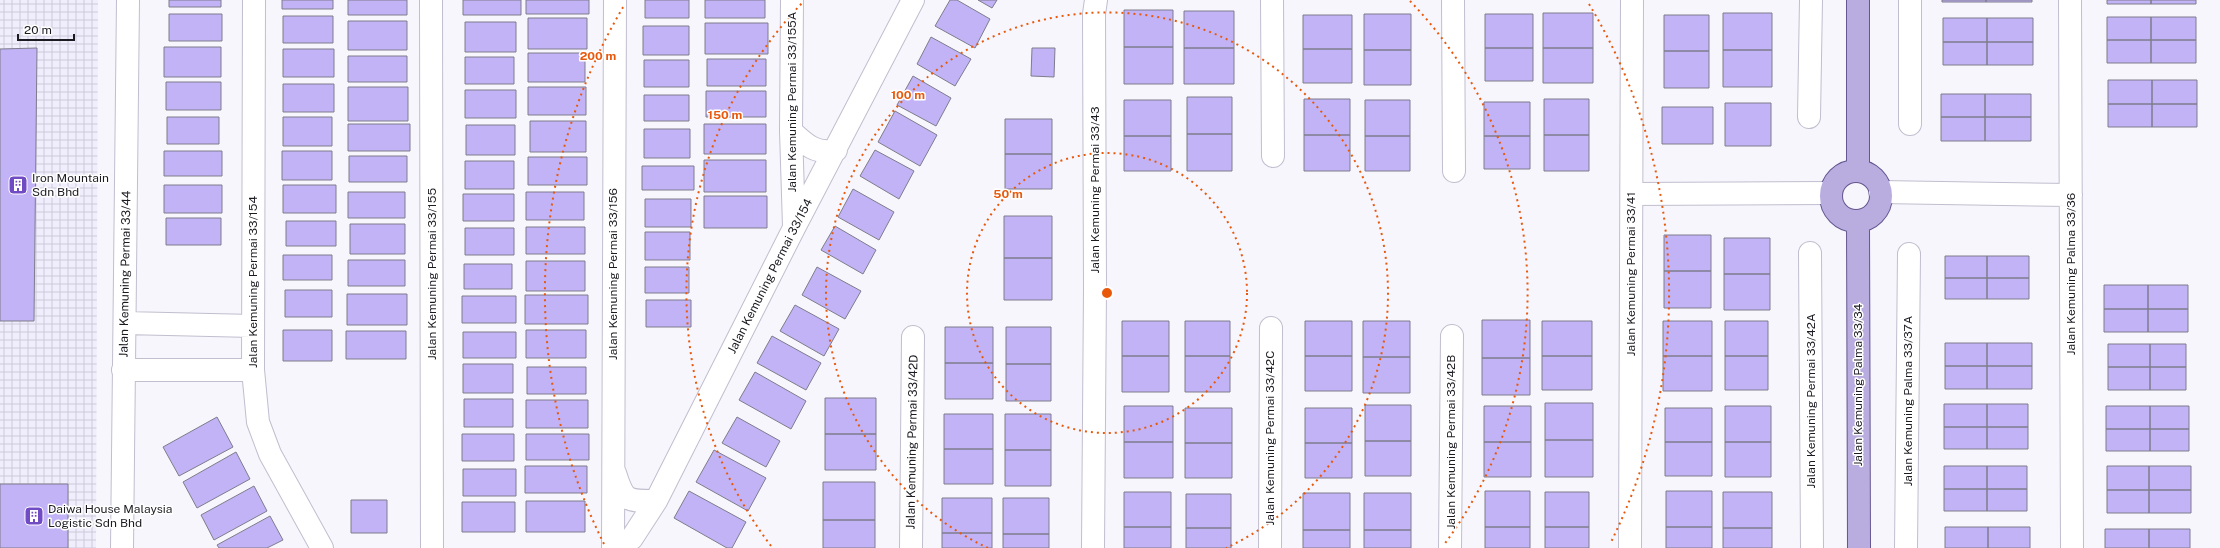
<svg xmlns="http://www.w3.org/2000/svg" width="2220" height="548" font-family="'Public Sans',sans-serif">
  <style>
    .industrial { fill: url(#industrial-grid) }
    .building { fill: #c1b3f6; stroke: #7f7c8b }
    .lines { fill: none; stroke-linecap: round; stroke-linejoin: round }
    .minor-casing { stroke: #c1bece; stroke-width: 24 }
    .major-casing { stroke: #645690; stroke-width: 24 }
    .minor { stroke: #fff; stroke-width: 22 }
    .major { stroke: #b9ade0; stroke-width: 22 }
    .ring { fill: none; stroke: #e8590c; stroke-width: 2; stroke-dasharray: 2 4 }
    .labels { text-anchor: middle; stroke-width: 3; stroke-linejoin: round; paint-order: stroke }
    .street-label { font-size: 12px; fill: #1c1b21; stroke: #fff }
    .poi-label { font-size: 12px; fill: #1c1b21; stroke: #fff; text-anchor: start }
    .centre { fill: #e8590c; stroke: #fff; stroke-width: 2 }
    .ring-label { font-size: 12px; text-anchor: middle; font-weight: bold; fill: #e8590c; stroke: #fff; stroke-width: 3; stroke-linejoin: round; paint-order: stroke }
  </style>
  <defs>
    <pattern id="industrial-grid" width="8" height="8" patternUnits="userSpaceOnUse"><rect width="8" height="8" fill="#f0edfc"/><path d="M0 4h8M4 0v8" fill="none" stroke="#cdcbd8"/></pattern>
  </defs>
  <rect width="100%" height="100%" fill="#f7f6fd"/>
  <path class="industrial" d="M0,0H98L96,548H0Z"/>
  <path class="building" d="M169,0H221V7H169Z
    M282,0H333V9H282Z
    M348,0H407V15H348Z
    M463,0H521V15H463Z
    M526,0H589V14H526Z
    M645,0H689V18H645Z
    M705,0H765V18H705Z
    M950,0H957L990,19L975,48L935,26Z
    M978,0H997L992,8Z
    M1942,0H1986V2H1942Z
    M1986,0H2032V2H1986Z
    M2107,0H2151V4H2107Z
    M2151,0H2196V4H2151Z
    M1124,10H1173V47H1124Z
    M1184,11H1234V48H1184Z
    M1543,13H1593V48H1543Z
    M1723,13H1772V50H1723Z
    M169,14H222V41H169Z
    M1364,14H1411V50H1364Z
    M1485,14H1533V48H1485Z
    M1303,15H1352V49H1303Z
    M1664,15H1709V51H1664Z
    M283,16H333V43H283Z
    M2107,17H2151V40H2107Z
    M2151,17H2196V40H2151Z
    M528,18H587V49H528Z
    M1943,18H1987V42H1943Z
    M1987,18H2033V42H1987Z
    M348,21H407V50H348Z
    M465,22H516V52H465Z
    M705,23H768V54H705Z
    M643,26H689V55H643Z
    M931,37L971,59L955,86L917,64Z
    M2107,40H2151V63H2107Z
    M2151,40H2196V63H2151Z
    M1943,42H1987V65H1943Z
    M1987,42H2033V65H1987Z
    M164,47H221V77H164Z
    M1124,47H1173V84H1124Z
    M37,48L34,321H0V49Z
    M1032,48H1055L1054,77L1031,76Z
    M1184,48H1234V84H1184Z
    M1485,48H1533V81H1485Z
    M1543,48H1593V83H1543Z
    M283,49H334V77H283Z
    M1303,49H1352V83H1303Z
    M1364,50H1411V85H1364Z
    M1723,50H1772V87H1723Z
    M1664,51H1709V88H1664Z
    M528,53H585V82H528Z
    M348,56H407V82H348Z
    M465,57H514V84H465Z
    M707,59H766V86H707Z
    M644,60H689V87H644Z
    M913,76L951,98L936,126L897,105Z
    M2108,80H2152V104H2108Z
    M2152,80H2197V104H2152Z
    M166,82H221V110H166Z
    M283,84H334V112H283Z
    M348,87H408V121H348Z
    M528,87H586V115H528Z
    M465,90H516V118H465Z
    M706,91H766V117H706Z
    M1941,94H1985V117H1941Z
    M1985,94H2031V117H1985Z
    M644,95H689V121H644Z
    M1187,97H1232V134H1187Z
    M1304,99H1350V135H1304Z
    M1544,99H1589V135H1544Z
    M1124,100H1171V136H1124Z
    M1365,100H1410V136H1365Z
    M1484,102H1530V136H1484Z
    M1725,103H1771V146H1725Z
    M2108,104H2152V127H2108Z
    M2152,104H2197V127H2152Z
    M1662,107H1713V144H1662Z
    M895,111L937,135L920,166L878,142Z
    M167,117H219V144H167Z
    M283,117H332V146H283Z
    M1941,117H1985V141H1941Z
    M1985,117H2031V141H1985Z
    M1005,119H1052V154H1005Z
    M530,121H586V152H530Z
    M348,124H410V151H348Z
    M704,124H766V154H704Z
    M466,125H515V155H466Z
    M644,129H690V158H644Z
    M1187,134H1232V171H1187Z
    M1304,135H1350V171H1304Z
    M1544,135H1589V171H1544Z
    M1124,136H1171V171H1124Z
    M1365,136H1410V171H1365Z
    M1484,136H1530V169H1484Z
    M875,150L914,171L899,199L860,176Z
    M164,151H222V176H164Z
    M282,151H332V180H282Z
    M1005,154H1052V189H1005Z
    M349,156H407V182H349Z
    M528,157H587V185H528Z
    M704,160H766V192H704Z
    M465,161H514V189H465Z
    M642,166H694V190H642Z
    M164,185H222V213H164Z
    M283,185H336V213H283Z
    M853,189L894,212L879,240L838,217Z
    M348,192H405V218H348Z
    M526,192H584V220H526Z
    M463,194H514V221H463Z
    M704,196H767V228H704Z
    M645,199H691V227H645Z
    M1004,216H1052V258H1004Z
    M166,218H221V245H166Z
    M286,221H336V246H286Z
    M350,224H405V254H350Z
    M835,226L876,250L863,274L821,250Z
    M526,227H585V254H526Z
    M465,228H514V255H465Z
    M645,232H690V260H645Z
    M1664,235H1711V271H1664Z
    M1724,238H1770V274H1724Z
    M283,255H332V280H283Z
    M1945,256H1987V278H1945Z
    M1987,256H2029V278H1987Z
    M1004,258H1052V300H1004Z
    M348,260H405V286H348Z
    M526,261H585V291H526Z
    M464,264H512V289H464Z
    M645,267H689V293H645Z
    M817,267L861,291L845,319L802,295Z
    M1664,271H1711V308H1664Z
    M1724,274H1770V310H1724Z
    M1945,278H1987V299H1945Z
    M1987,278H2029V299H1987Z
    M2104,285H2148V309H2104Z
    M2148,285H2188V309H2148Z
    M285,290H332V317H285Z
    M347,294H407V325H347Z
    M525,295H588V324H525Z
    M462,296H516V323H462Z
    M646,300H691V327H646Z
    M795,305L839,329L824,356L780,331Z
    M2104,309H2148V332H2104Z
    M2148,309H2188V332H2148Z
    M1482,320H1530V358H1482Z
    M1122,321H1169V356H1122Z
    M1185,321H1230V356H1185Z
    M1305,321H1352V356H1305Z
    M1363,321H1410V357H1363Z
    M1542,321H1592V356H1542Z
    M1663,321H1712V356H1663Z
    M1725,321H1768V356H1725Z
    M945,327H993V363H945Z
    M1006,327H1051V364H1006Z
    M283,330H332V361H283Z
    M526,330H586V358H526Z
    M346,331H406V359H346Z
    M463,332H516V358H463Z
    M772,336L821,363L806,390L757,363Z
    M1945,343H1987V366H1945Z
    M1987,343H2032V366H1987Z
    M2108,344H2150V367H2108Z
    M2150,344H2186V367H2150Z
    M1122,356H1169V392H1122Z
    M1185,356H1230V392H1185Z
    M1305,356H1352V391H1305Z
    M1542,356H1592V390H1542Z
    M1663,356H1712V391H1663Z
    M1725,356H1768V390H1725Z
    M1363,357H1410V393H1363Z
    M1482,358H1530V395H1482Z
    M945,363H993V399H945Z
    M463,364H513V393H463Z
    M1006,364H1051V401H1006Z
    M1945,366H1987V389H1945Z
    M1987,366H2032V389H1987Z
    M527,367H586V394H527Z
    M2108,367H2150V390H2108Z
    M2150,367H2186V390H2150Z
    M755,372L806,401L791,429L739,400Z
    M825,398H876V434H825Z
    M464,399H513V427H464Z
    M526,400H588V428H526Z
    M1545,403H1593V440H1545Z
    M1944,404H1987V427H1944Z
    M1987,404H2028V427H1987Z
    M1365,405H1411V441H1365Z
    M1124,406H1173V442H1124Z
    M1484,406H1531V442H1484Z
    M1725,406H1771V442H1725Z
    M2106,406H2150V429H2106Z
    M2150,406H2189V429H2150Z
    M1185,408H1232V443H1185Z
    M1305,408H1352V443H1305Z
    M1665,408H1712V442H1665Z
    M944,414H993V449H944Z
    M1005,414H1051V450H1005Z
    M217,417L233,447L179,476L163,447Z
    M737,417L780,441L766,467L722,443Z
    M1944,427H1987V449H1944Z
    M1987,427H2028V449H1987Z
    M2106,429H2150V451H2106Z
    M2150,429H2189V451H2150Z
    M462,434H514V461H462Z
    M526,434H589V460H526Z
    M825,434H876V470H825Z
    M1545,440H1593V477H1545Z
    M1365,441H1411V476H1365Z
    M1124,442H1173V478H1124Z
    M1484,442H1531V477H1484Z
    M1665,442H1712V476H1665Z
    M1725,442H1771V477H1725Z
    M1185,443H1232V478H1185Z
    M1305,443H1352V478H1305Z
    M944,449H993V484H944Z
    M714,450L766,478L748,511L696,482Z
    M1005,450H1051V486H1005Z
    M236,452L250,479L197,508L183,482Z
    M525,466H587V493H525Z
    M1944,466H1987V489H1944Z
    M1987,466H2027V489H1987Z
    M2107,466H2149V490H2107Z
    M2149,466H2191V490H2149Z
    M463,469H516V496H463Z
    M823,482H875V520H823Z
    M0,484H68V548H0Z
    M254,486L267,511L214,540L201,515Z
    M1944,489H1987V511H1944Z
    M1987,489H2027V511H1987Z
    M2107,490H2149V513H2107Z
    M2149,490H2191V513H2149Z
    M689,491L746,522L732,548H727L674,518Z
    M1485,491H1530V527H1485Z
    M1666,491H1712V527H1666Z
    M1124,492H1171V527H1124Z
    M1545,492H1589V527H1545Z
    M1723,492H1772V528H1723Z
    M1303,493H1350V530H1303Z
    M1364,493H1411V530H1364Z
    M1186,494H1231V528H1186Z
    M942,498H992V533H942Z
    M1003,498H1049V534H1003Z
    M351,500H387V533H351Z
    M526,501H585V532H526Z
    M462,502H515V532H462Z
    M270,516L283,540L267,548H219L217,545Z
    M823,520H875V548H823Z
    M1124,527H1171V548H1124Z
    M1485,527H1530V548H1485Z
    M1545,527H1589V548H1545Z
    M1666,527H1712V548H1666Z
    M1945,527H1988V548H1945Z
    M1988,527H2030V548H1988Z
    M1186,528H1231V548H1186Z
    M1723,528H1772V548H1723Z
    M2105,529H2149V548H2105Z
    M2149,529H2190V548H2149Z
    M1303,530H1350V548H1303Z
    M1364,530H1411V548H1364Z
    M942,533H992V548H942Z
    M1003,534H1049V548H1003Z"/>
  <g class="lines">
    <g class="minor-casing">
      <path id="minor" d="M254,0L253,370L258,422L270,454L322,548
        M431,0L432,548
        M792,0L791,131L794,227
        M1272,0L1273,156
        M1453,0L1454,171
        M2070,0L2072,548
        M1809,117L1811,0
        M1910,124V0
        M791,131C805,144 816,155 836,150
        M1880,192L2071,195
        M1632,194L1831,193
        M1810,253L1812,548
        M125,323L253,326
        M123,370H253
        M615,473C624,502 627,501 656,501
        M122,548L128,0
        M613,548L615,0
        M621,548L632,538L656,501L794,228L913,0
        M911,548L913,337
        M1093,548L1095,289L1094,14L1096,0
        M1270,548L1271,328
        M1450,548L1452,336
        M1630,548L1632,0
        M1906,548L1909,254"/>
    </g>
    <g class="major-casing">
      <path id="major" d="M1858,171V0
        M1831 196a25 25 0 1 1 50 0a25 25 0 1 1-50 0Z
        M1858,221L1859,548"/>
    </g>
    <use href="#minor" class="minor"/>
    <use href="#major" class="major"/>
  </g>
  <g class="ring">
    <circle cx="1107" cy="293" r="140"/>
    <path d="M988 548A281 281 0 1 1 1226 548"/>
    <path d="M771 546A421 421 0 0 1 804 1M1410 1A421 421 0 0 1 1443 546"/>
    <path d="M604 544A562 562 0 0 1 625 4M1589 4A562 562 0 0 1 1610 544"/>
  </g>
  <defs>
    <g id="building-square" transform="scale(1)"><rect x="-9" y="-9" width="18" height="18" rx="4" fill="#714bc4" stroke="#fff"/><path d="M-4-6H4V6H1V3H-1V6H-4ZM-2.5-4.3h1.7v1.8h-1.7ZM.8-4.3h1.7v1.8H.8ZM-2.5-1h1.7V.8h-1.7ZM.8-1h1.7V.8H.8Z" fill="#fff"/></g>
  </defs>
  <g fill-rule="evenodd">
    <use href="#building-square" x="18" y="185"/>
    <use href="#building-square" x="34" y="516"/>
  </g>
  <g class="labels">
    <g class="street-label">
      <text transform="translate(792 102) rotate(-90)" y="4">Jalan Kemuning Permai 33/155A</text>
      <text transform="translate(1095 190) rotate(-90)" y="4">Jalan Kemuning Permai 33/43</text>
      <text transform="translate(125 274) rotate(-89)" y="4">Jalan Kemuning Permai 33/44</text>
      <text transform="translate(432 274) rotate(-90)" y="4">Jalan Kemuning Permai 33/155</text>
      <text transform="translate(613 274) rotate(-90)" y="4">Jalan Kemuning Permai 33/156</text>
      <text transform="translate(1631 274) rotate(-90)" y="4">Jalan Kemuning Permai 33/41</text>
      <text transform="translate(2071 274) rotate(-90)" y="4">Jalan Kemuning Palma 33/36</text>
      <text transform="translate(770 276) rotate(-63)" y="4">Jalan Kemuning Permai 33/154</text>
      <text transform="translate(253 282) rotate(-90)" y="4">Jalan Kemuning Permai 33/154</text>
      <text transform="translate(1858 385) rotate(-90)" y="4">Jalan Kemuning Palma 33/34</text>
      <text transform="translate(1811 401) rotate(-90)" y="4">Jalan Kemuning Permai 33/42A</text>
      <text transform="translate(1908 401) rotate(-90)" y="4">Jalan Kemuning Palma 33/37A</text>
      <text transform="translate(1270 438) rotate(-90)" y="4">Jalan Kemuning Permai 33/42C</text>
      <text transform="translate(912 442) rotate(-89)" y="4">Jalan Kemuning Permai 33/42D</text>
      <text transform="translate(1451 442) rotate(-90)" y="4">Jalan Kemuning Permai 33/42B</text>
    </g>
    <g class="poi-label">
      <text x="32" y="182">Iron Mountain<tspan x="32" dy="14">Sdn Bhd</tspan></text>
      <text x="48" y="513">Daiwa House Malaysia<tspan x="48" dy="14">Logistic Sdn Bhd</tspan></text>
    </g>
  </g>
  <circle cx="1107" cy="293" r="6" class="centre"/>
  <g class="ring-label">
    <text x="598" y="60">200 m</text>
    <text x="908" y="99">100 m</text>
    <text x="725" y="119">150 m</text>
    <text x="1008" y="198">50 m</text>
  </g>
  <path d="M18 34v6h56v-6" fill="none" stroke="#1c1b21" stroke-width="2"/>
  <text x="24" y="34" font-size="12" fill="#1c1b21" stroke="#ffffff" stroke-width="3" paint-order="stroke">20 m</text>
</svg>
